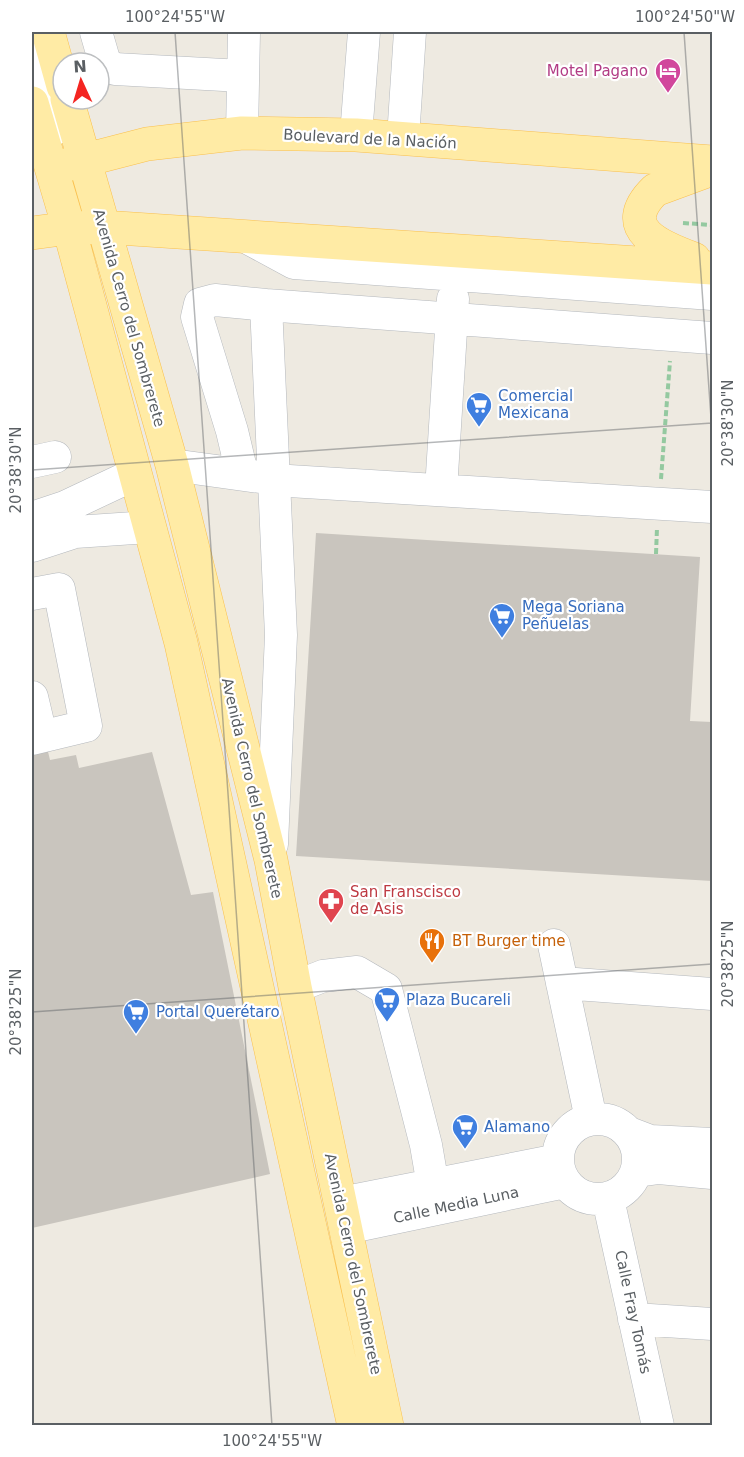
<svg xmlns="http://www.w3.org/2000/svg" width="744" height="1457" font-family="'DejaVu Sans',sans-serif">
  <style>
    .building { fill: #c9c5be }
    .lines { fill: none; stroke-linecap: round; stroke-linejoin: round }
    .minor-casing { stroke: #b4b8bd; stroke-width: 33 }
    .major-casing { stroke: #fac04e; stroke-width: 34 }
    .path { stroke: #94c9a0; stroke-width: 4; stroke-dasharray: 6 3; stroke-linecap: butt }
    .minor { stroke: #fff; stroke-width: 32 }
    .major { stroke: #ffeba5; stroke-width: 33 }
    .ticks { fill: none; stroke: #5a5f63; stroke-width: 1.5; stroke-opacity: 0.45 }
    .labels { text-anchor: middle; stroke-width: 4.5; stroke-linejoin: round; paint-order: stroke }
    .hotel-label { font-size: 15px; fill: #b23c85; stroke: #fff; text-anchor: end }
    .street-label { font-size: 15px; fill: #5a5f63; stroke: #fff }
    .shop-label { font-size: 15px; fill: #366cbe; stroke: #fff; text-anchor: start }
    .health-label { font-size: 15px; fill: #be3a42; stroke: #fff; text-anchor: start }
    .food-label { font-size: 15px; fill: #c56008; stroke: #fff; text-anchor: start }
    .neatline { fill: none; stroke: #5a5f63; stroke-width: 2 }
    .ticks-label { font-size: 15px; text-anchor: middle; fill: #5a5f63 }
  </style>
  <rect width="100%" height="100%" fill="#eeeae1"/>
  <path class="building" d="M316,533L700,557L690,721L712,722V881L296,856Z
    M45,739L50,760L76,755L79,768L152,752L191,895L213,892L270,1174L32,1228V741Z"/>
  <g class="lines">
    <g class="minor-casing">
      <path id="minor" d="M96,32L105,63L115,69L242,76
        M32,53L53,130
        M242,133L244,32
        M356,135L364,32
        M403,138L410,32
        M246,237L294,263L712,294
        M266,305L281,635L272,844
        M32,462L55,457
        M172,465L289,481L712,507
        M242,473L232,431L197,317L200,304L215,300L266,305L712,338
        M441,490L453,299
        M32,518L65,507L135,474
        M32,546L75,532L149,527
        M32,594L59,589L86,726L32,739
        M32,697L41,735
        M554,945L591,1119
        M562,983L712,994
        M295,987L323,976L357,972L386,989L426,1145L437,1209
        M558 1159a40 40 0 1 1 80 0a40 40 0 1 1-80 0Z
        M629,1133L650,1141L712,1144
        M637,1171L659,1168L712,1173
        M608,1199L658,1426
        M341,1203L558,1160
        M346,1228L565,1182
        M634,1319L712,1324"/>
    </g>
    <g class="major-casing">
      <path id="major" d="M48,32L63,86
        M67,99L172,465L271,860L295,987L387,1426
        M32,103L69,228L181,643L354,1426
        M62,166L147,144L242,133L356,135L712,162
        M32,233L69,228L103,227L712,268
        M694,259C661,247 615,229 655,190L712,169"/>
    </g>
    <path class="path" d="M683,223L712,225
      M661,479L670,361
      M656,554L657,528"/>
    <use href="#minor" class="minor"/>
    <use href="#major" class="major"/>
  </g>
  <path class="ticks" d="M175,32L272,1426M684,32L712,432M32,470L712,423M32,1012L712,964"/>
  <defs>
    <g id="hotel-pin" transform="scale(1.35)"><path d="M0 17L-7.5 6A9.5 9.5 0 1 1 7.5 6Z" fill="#d1479c" stroke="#fff"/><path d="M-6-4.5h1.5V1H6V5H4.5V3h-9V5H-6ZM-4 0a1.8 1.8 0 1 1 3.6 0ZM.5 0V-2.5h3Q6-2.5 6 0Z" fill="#fff"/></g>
    <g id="supermarket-pin" transform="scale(1.35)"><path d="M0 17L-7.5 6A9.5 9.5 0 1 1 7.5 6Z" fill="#3f7fe0" stroke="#fff"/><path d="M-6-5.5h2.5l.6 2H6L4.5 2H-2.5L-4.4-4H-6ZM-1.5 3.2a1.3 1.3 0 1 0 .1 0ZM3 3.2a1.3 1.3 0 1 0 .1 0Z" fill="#fff"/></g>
    <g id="pharmacy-pin" transform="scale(1.35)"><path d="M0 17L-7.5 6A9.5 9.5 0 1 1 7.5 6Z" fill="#e0444e" stroke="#fff"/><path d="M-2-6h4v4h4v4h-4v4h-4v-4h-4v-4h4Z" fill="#fff"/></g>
    <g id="restaurant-pin" transform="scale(1.35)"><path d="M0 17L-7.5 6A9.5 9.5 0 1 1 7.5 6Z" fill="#e8710a" stroke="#fff"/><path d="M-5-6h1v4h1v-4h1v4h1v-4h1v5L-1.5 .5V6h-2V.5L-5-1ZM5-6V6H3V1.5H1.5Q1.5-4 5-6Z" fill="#fff"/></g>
  </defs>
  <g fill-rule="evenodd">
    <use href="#hotel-pin" x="668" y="71"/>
    <use href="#supermarket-pin" x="479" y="405"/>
    <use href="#supermarket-pin" x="502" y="616"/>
    <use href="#pharmacy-pin" x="331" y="901"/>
    <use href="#restaurant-pin" x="432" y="941"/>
    <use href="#supermarket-pin" x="387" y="1000"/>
    <use href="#supermarket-pin" x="136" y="1012"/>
    <use href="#supermarket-pin" x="465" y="1127"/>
  </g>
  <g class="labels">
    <g class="hotel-label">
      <text x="648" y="76">Motel Pagano</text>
    </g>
    <g class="street-label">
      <text transform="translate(370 139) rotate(3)" y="5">Boulevard de la Nación</text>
      <text transform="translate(129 318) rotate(74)" y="5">Avenida Cerro del Sombrerete</text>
      <text transform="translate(252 788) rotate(77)" y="5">Avenida Cerro del Sombrerete</text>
      <text transform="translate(456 1205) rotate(-12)" y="5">Calle Media Luna</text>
      <text transform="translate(353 1264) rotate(78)" y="5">Avenida Cerro del Sombrerete</text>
      <text transform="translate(633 1312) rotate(78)" y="5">Calle Fray Tomás</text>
    </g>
    <g class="shop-label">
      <text x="498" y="401">Comercial<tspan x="498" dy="17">Mexicana</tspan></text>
      <text x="522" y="612">Mega Soriana<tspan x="522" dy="17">Peñuelas</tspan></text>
      <text x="406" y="1005">Plaza Bucareli</text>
      <text x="156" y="1017">Portal Querétaro</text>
      <text x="484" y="1132">Alamano</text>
    </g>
    <g class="health-label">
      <text x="350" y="897">San Franscisco<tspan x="350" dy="17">de Asis</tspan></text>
    </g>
    <g class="food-label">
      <text x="452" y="946">BT Burger time</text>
    </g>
  </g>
  <rect width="744" height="1457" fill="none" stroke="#ffffff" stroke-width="66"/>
  <g transform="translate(81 81) rotate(356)"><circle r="28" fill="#ffffff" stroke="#bdbfc1" stroke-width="1.5"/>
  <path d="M0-4.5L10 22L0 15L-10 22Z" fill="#f42521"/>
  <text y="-9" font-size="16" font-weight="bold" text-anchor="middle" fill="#5a5f63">N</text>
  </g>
  <rect x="33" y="33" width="678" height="1391" class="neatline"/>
  <g class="ticks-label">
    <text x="175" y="22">100°24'55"W</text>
    <text x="685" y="22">100°24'50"W</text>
    <text transform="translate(728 423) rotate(-90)" y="5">20°38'30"N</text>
    <text transform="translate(16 470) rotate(-90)" y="5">20°38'30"N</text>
    <text transform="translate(728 964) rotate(-90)" y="5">20°38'25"N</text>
    <text transform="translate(16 1012) rotate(-90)" y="5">20°38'25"N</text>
    <text x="272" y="1446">100°24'55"W</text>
  </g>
</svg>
